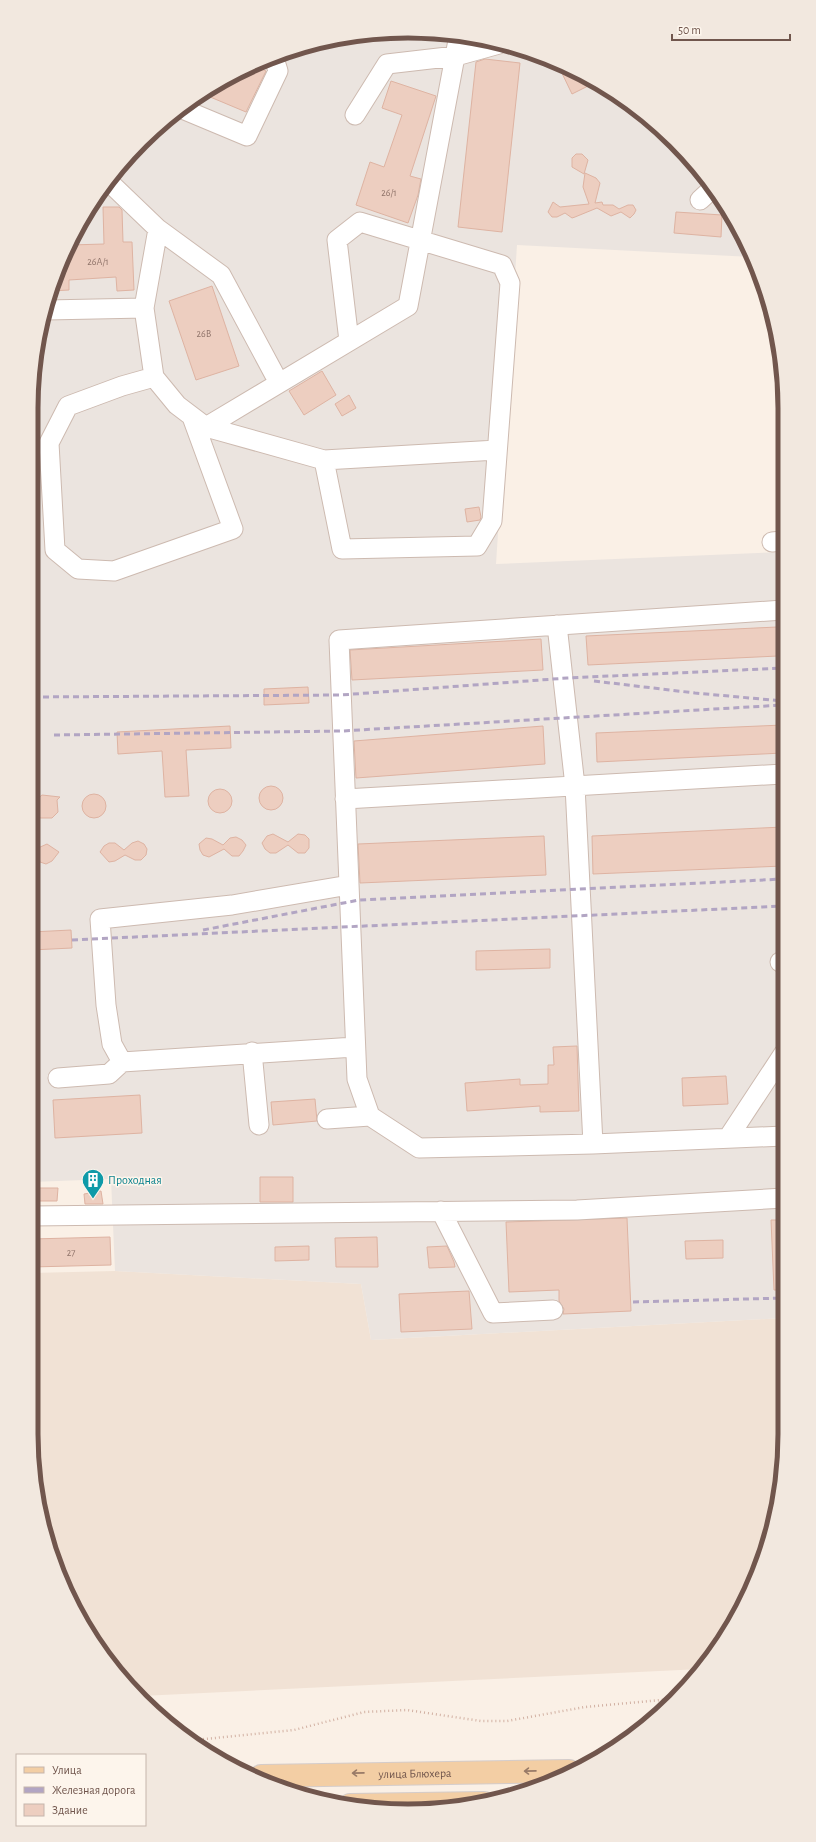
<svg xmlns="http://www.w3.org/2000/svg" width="816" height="1842" font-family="'Alegreya Sans',sans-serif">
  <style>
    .residential { fill: #f1e2d5 }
    .industrial { fill: #ebe4df }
    .building { fill: #edcec0; stroke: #deb3a2 }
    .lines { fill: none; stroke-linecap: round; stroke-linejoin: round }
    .minor-casing { stroke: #cdbab0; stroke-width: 21 }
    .major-casing { stroke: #d4ccca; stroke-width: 24 }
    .path { stroke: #d2b1a3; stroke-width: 2.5; stroke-dasharray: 1 3; stroke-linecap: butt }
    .minor { stroke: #fff; stroke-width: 19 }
    .major { stroke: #f3cea4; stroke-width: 22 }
    .rail { stroke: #b2a5c3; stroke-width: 3; stroke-dasharray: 6 4; stroke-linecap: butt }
    .oneway { stroke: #987a67 }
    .labels { text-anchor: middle; stroke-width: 3; stroke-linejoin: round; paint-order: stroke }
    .number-label { font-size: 10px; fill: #90746a }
    .culture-label { font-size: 12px; fill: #0d838f; stroke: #fdf5ec; text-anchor: start }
    .street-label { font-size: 12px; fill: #71564d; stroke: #fdf5ec }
    .rim { fill: none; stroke: #71564d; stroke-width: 5 }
  </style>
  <rect width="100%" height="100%" fill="#faf0e6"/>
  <path class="residential" d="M115,1271L361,1284L371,1340L785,1318V1434L765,1555L735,1622L701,1669L141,1696L124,1682L81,1622L51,1555L31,1434V1273Z"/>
  <path class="industrial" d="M384,32L457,34L529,51L637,109L707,178L752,257L517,245L496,564L782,552L785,1318L371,1340L361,1284L115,1271L111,1179L31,1182V605L40,601V564H31V408L51,287L82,219L125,159L179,109L241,70L311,44Z"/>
  <path class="building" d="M485,59L520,63L502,232L458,227L476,62Z
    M253,65L266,71L246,112L203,94L241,70Z
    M559,67L592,84L572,94Z
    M391,81L436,96L410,176L421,179L418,195L408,223L356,205L370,162L384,167L402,115L382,108Z
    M576,154H582L588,160L584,174L572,167V158Z
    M585,173L596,178L600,183L595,203L602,202L603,205H613L619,209L628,205H633L636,210L634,214L630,218L621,212L611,216L597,208L575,217L572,218L565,213L557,217H552L548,212L553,202L560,207L589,204L583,187Z
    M103,207H119L122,210L123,242H132L134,290L117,291L116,277L69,280V290L50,291L70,245L104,244Z
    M676,212L722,215L721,237L674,233Z
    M212,286L239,366L196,380L169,301Z
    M322,371L336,395L304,415L289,391Z
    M349,395L356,408L342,416L335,404Z
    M479,507L481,517L480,520L467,522L465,509Z
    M777,627L778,656L588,665L586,636Z
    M541,639L543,670L352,680L350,650Z
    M308,687L309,703L264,705V689Z
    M783,725V753L597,762L596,733Z
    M230,726L231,748L186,750L189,796L165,797L162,751L118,754L117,732Z
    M543,726L545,764L356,778L354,741Z
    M259 798a12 12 0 1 1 24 0a12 12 0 1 1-24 0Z
    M208 801a12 12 0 1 1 24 0a12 12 0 1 1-24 0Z
    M82 806a12 12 0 1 1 24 0a12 12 0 1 1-24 0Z
    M42,795L60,797L57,800L58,812L52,818H40L35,812L36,800Z
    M783,827V866L593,874L592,836Z
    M273,834L288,842L298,834L305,835L309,839V848L305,853H298L288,845L276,853H270L265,849L262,843L267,836Z
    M544,836L546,875L360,883L358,844Z
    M236,837L242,840L246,845L243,851L239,856H232L224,849L209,857L203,855L200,850L199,844L206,838L212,839L223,845L230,838Z
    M138,841L144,844L147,849L146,855L141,860H135L125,855L115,861L109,862L100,852L104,846L109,843H115L124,850L132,843Z
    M47,844L59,852L52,861L46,864L40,862L36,854L38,848Z
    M71,930L72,948L31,950V932Z
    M550,949V968L476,970V951Z
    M577,1046L579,1111L540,1112V1106L467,1111L465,1083L520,1079V1085L548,1084V1065H554L553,1047Z
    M726,1076L728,1104L683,1106L682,1078Z
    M140,1095L142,1133L55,1138L53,1100Z
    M315,1099L317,1121L273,1125L271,1102Z
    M260,1177H293V1202H260Z
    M31,1188H58L57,1201H31Z
    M101,1191L103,1204H85L84,1194Z
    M627,1218L631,1311L563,1314L564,1309L559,1301V1290L509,1292L506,1222Z
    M771,1220H784L785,1290H774Z
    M110,1237L111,1265L31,1267V1239Z
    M377,1237L378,1267H336L335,1238Z
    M723,1240V1258L686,1259L685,1241Z
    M309,1246V1260L275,1261V1247Z
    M447,1246L454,1262L455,1267L429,1268L427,1247Z
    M469,1291L472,1329L401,1332L399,1294Z"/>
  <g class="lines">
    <g class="minor-casing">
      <path id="minor" d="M180,108L247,136L278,71L274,58
        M355,115L387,64L456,56L499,44
        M109,182L158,229L144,308L154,377L177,405L206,427L324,460L497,450
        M700,200L713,188
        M158,229L221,275L279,383
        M47,310L144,308
        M154,377L122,386L68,406L49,443L55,550L78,569L114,571L233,529L192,417
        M206,427L408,306L459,35
        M324,460L342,549L477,546L492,521L510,283L502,265L360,222L337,240L349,341
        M772,542L782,541
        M783,610L339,640L357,1079L370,1116L419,1148L593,1144L784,1136
        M557,625L575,786L593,1144
        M345,799L783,774
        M349,885L232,905L100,919L106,1005L112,1044L122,1062L355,1047
        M780,962H784
        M252,1052L259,1125
        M58,1078L109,1074L122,1062
        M327,1119L370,1116
        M728,1138L784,1053
        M441,1211L493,1313L553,1310
        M31,1216L577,1210L784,1198"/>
    </g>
    <g class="major-casing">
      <g id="major">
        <path id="s1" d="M261,1776L569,1771"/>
        <path d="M350,1805L484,1803"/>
      </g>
    </g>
    <path class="path" d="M195,1740L294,1730L364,1712L407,1710L481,1721H507L585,1707L672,1699"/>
    <use href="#minor" class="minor"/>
    <use href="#major" class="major"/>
    <path class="rail" d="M594,681L695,693L783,701
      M33,697L341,695L567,678L783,668
      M54,735L342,731L783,705
      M203,930L359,900L783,879
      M72,940L783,906
      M633,1302L785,1298"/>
  </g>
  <defs><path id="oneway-shaft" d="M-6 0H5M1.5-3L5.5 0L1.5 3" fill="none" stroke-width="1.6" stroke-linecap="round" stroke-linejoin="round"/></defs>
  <g class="oneway">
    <use href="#oneway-shaft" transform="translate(530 1771) rotate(179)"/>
    <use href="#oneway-shaft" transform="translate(358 1773) rotate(179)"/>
  </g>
  <defs>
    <g id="building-pin" transform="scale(1.15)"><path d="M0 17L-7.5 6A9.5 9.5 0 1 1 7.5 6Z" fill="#0f9aa8" stroke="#fdf5ec"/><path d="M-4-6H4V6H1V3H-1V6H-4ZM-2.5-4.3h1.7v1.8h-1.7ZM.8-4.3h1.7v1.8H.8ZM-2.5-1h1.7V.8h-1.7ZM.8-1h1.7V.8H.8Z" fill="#fff"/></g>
  </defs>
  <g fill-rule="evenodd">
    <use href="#building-pin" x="93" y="1180"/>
  </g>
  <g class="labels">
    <g class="number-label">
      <text x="389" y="196">26/1</text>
      <text x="98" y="265">26А/1</text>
      <text x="204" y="337">26В</text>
      <text x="71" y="1256">27</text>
    </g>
    <g class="culture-label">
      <text x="108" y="1184">Проходная</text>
    </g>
    <g class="street-label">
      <text dy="4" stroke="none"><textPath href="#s1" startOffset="154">улица Блюхера</textPath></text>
    </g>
  </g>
  <path d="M0 0H816V1842H0ZM408 38H408A370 370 0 0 1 778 408V1434A370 370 0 0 1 408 1804H408A370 370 0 0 1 38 1434V408A370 370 0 0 1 408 38Z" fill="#f2e8df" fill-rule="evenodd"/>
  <path class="rim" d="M408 38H408A370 370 0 0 1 778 408V1434A370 370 0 0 1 408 1804H408A370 370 0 0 1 38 1434V408A370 370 0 0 1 408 38Z"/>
  <rect x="16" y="1754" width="130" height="72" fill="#fdf5ec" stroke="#c5b5ac"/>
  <rect x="24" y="1767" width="20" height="6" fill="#f3cea4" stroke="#c5b5ac"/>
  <text x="52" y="1774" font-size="12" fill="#71564d">Улица</text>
  <rect x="24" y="1787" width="20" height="6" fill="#b2a5c3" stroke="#c5b5ac"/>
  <text x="52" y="1794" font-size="12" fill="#71564d">Железная дорога</text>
  <rect x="24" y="1804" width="20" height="12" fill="#edcec0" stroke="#c5b5ac"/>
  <text x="52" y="1814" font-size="12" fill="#71564d">Здание</text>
  <path d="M672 34v6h118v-6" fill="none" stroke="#71564d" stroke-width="2"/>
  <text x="678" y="34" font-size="12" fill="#71564d" stroke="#fdf5ec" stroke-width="3" paint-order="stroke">50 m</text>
</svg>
